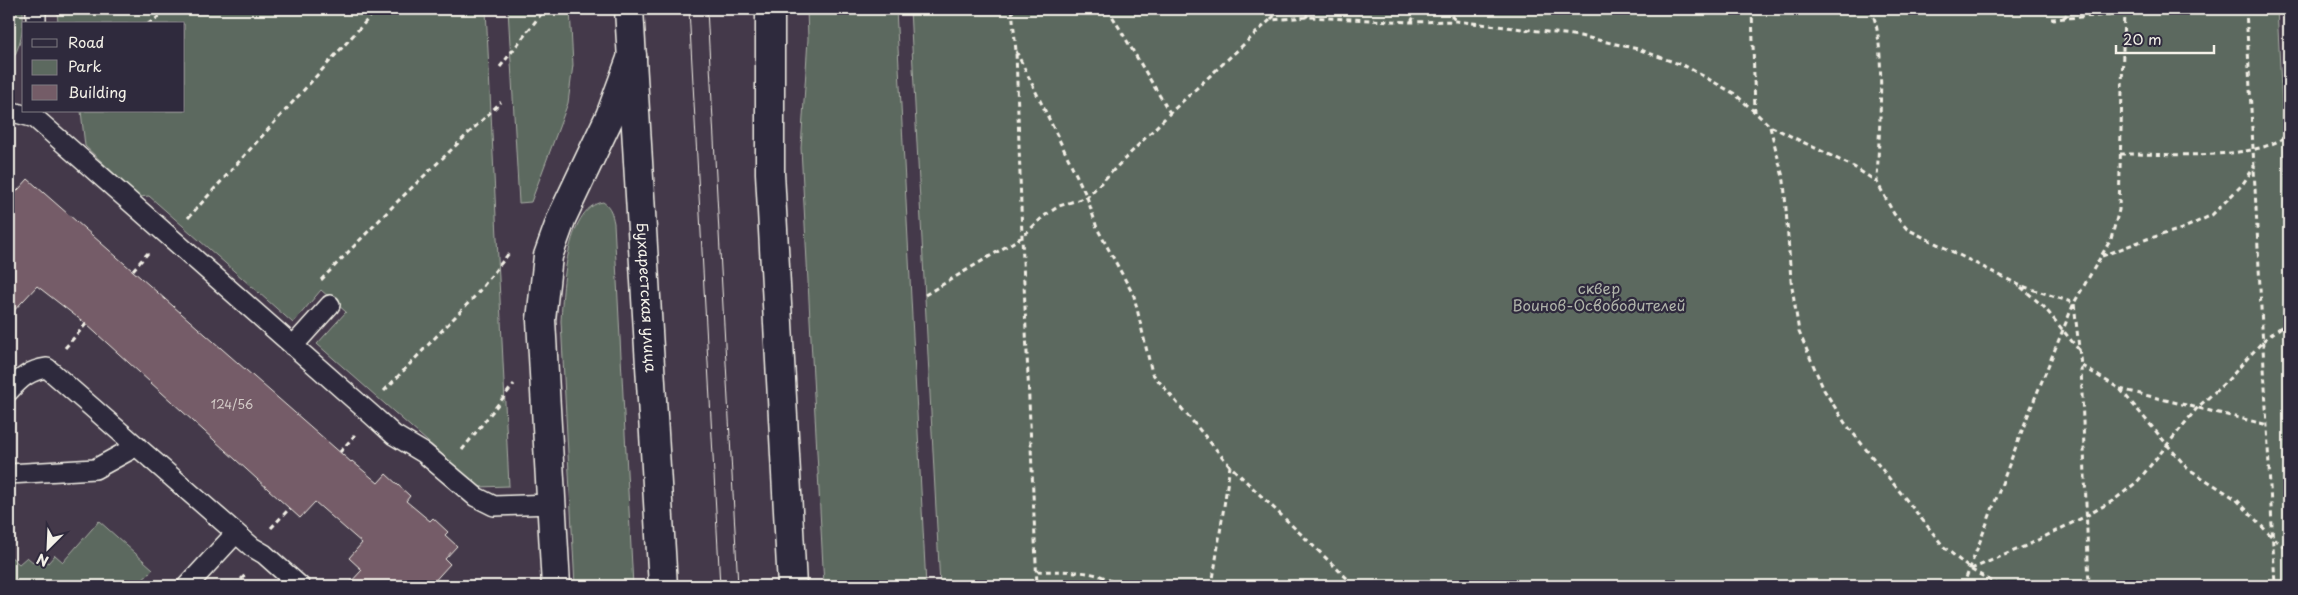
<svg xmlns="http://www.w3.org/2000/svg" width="2298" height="595" font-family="'Playpen Sans',sans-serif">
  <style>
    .green { fill: #5c695f; stroke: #a8ada4 }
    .building { fill: #745c67; stroke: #f4f1e8 }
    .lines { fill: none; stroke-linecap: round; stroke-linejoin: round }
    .service-casing { stroke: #f4f1e8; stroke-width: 22 }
    .minor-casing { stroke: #f4f1e8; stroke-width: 31 }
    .secondary-casing { stroke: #f4f1e8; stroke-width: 31 }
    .path { stroke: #f4f1e8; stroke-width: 3; stroke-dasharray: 5 4; stroke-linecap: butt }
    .service { stroke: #2f2a3d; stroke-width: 19 }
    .minor { stroke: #2f2a3d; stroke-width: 28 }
    .secondary { stroke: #2f2a3d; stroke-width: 28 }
    .tram { stroke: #f4f1e8; stroke-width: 1 }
    .labels { text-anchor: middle; stroke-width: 4.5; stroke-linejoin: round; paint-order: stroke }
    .number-label { font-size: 12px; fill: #d4ccc8 }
    .park-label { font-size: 15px; fill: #b0b4aa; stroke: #2f2a3d }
    .street-label { font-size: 15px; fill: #f4f1e8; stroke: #2f2a3d }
  </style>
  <rect width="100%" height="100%" fill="#44394a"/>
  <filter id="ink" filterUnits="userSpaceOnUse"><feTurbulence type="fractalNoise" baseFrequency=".02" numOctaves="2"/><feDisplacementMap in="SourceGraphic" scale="10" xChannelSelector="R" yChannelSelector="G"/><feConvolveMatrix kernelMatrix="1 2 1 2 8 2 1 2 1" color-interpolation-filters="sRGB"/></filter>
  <g filter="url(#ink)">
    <path class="green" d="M9,9H23C24,30 21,47 9,65Z
      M57,9H486L509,486L479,487L317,344L346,312L321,290L293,323L149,196L139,197L85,146L81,111H184V24H58Z
      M508,9H570L573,65L568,103L531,202L519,203Z
      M807,9H896L926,586H824L801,148L808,39Z
      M910,9H2277L2289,244V586H940Z
      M603,202C611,207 612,214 614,223L633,586H575L561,321C563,292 565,207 603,202Z
      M99,521L153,569L137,586H9V555L19,564L27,557L34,563L40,556L48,563L55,555L63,562Z"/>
    <path class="building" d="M28,179L351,462L352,461L378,483L386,474L410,496L406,501L430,521L433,518L448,532L445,535L457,546L445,559L450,564L430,586H347L362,570L349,558L362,543L315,502L300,518L86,324L37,286L9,316V200Z"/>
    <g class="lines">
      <g class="service-casing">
        <path id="service" d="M36,9V24
          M9,111L35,118L373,416L394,435L424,453L476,497L494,506L551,504
          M293,346L330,305
          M9,391C21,378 30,370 47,368L236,533L252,547L264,554L300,586
          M9,474L95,469L137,446
          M187,586L236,533"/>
      </g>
      <g class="minor-casing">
        <path id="minor" d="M556,586L541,320L548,256L562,217L610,116L632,56"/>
      </g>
      <g class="secondary-casing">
        <g id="secondary">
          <path id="s1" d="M629,9L663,586"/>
          <path d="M770,9V173L792,586"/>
        </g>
      </g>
      <path class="path" d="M1012,9L1016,51L1022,237L1037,586
        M1108,9L1170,113
        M1299,9L1308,17
        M1445,9L1456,21
        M1752,9L1755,112
        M1870,9C1888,36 1878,145 1877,182
        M2246,9L2275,586
        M2063,18L2074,9
        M1271,19L1281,9
        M2051,19L2124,14
        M1411,22L1418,9
        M148,24L170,9
        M1016,51L1087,197L1097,228L1134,296L1152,373L1230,466L1355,586
        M500,67L545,9
        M1770,127L1784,181L1791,280L1799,332L1824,390L1845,423L1944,547L1970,569L2000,586
        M9,143L17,141
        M2120,154C2161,153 2261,163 2289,133
        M188,218L377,9
        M2102,256L2147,239L2182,229L2212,215L2242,185L2255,166
        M133,270L148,253
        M321,280L397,202L501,102
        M2021,287L2044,307L2079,350
        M925,295L1022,237L1044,216L1059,206L1087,197L1170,113L1270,20L1308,17L1411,22L1456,21L1580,36L1638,49L1687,67L1735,94L1770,126L1854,167L1877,182L1894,214L1907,229L2019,285L2074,303L2081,366L2089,586
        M65,348L86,324
        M2082,366L2120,389L2187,468L2236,499L2273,538L2289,550
        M2120,389L2268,425
        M384,391L476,295L510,252
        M462,450L514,384
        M340,452L355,435
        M271,528L289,509
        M1971,569L2028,545L2086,516L2114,500L2137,482L2198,407L2228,380L2264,340L2289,321
        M1037,571C1057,572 1104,568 1115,586
        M235,586L246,574
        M1212,586L1230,466
        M1963,586L2028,415L2074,303L2111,239L2119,210L2124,9"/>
      <use href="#service" class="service"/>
      <use href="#minor" class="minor"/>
      <use href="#secondary" class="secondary"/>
      <path class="tram" d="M689,9L720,586
        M707,9L738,586"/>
    </g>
  </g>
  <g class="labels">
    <g class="number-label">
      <text x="232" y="409">124/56</text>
    </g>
    <g class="park-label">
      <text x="1599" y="294">сквер<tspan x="1599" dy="17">Воинов-Освободителей</tspan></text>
    </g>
    <g class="street-label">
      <text dy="5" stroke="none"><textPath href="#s1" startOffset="289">Бухарестская улица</textPath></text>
    </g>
  </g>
  <rect width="2298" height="595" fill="none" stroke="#2f2a3d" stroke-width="30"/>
  <rect x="15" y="15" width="2268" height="565" fill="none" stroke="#f4f1e8" stroke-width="2" filter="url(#ink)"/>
  <rect x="22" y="22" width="162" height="90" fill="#2f2a3d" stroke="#7e7a81"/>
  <rect x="32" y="39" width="25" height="8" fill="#2f2a3d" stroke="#7e7a81"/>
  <text x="68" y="48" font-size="15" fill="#f4f1e8">Road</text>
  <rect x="32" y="60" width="25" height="15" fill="#5c695f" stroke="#7e7a81"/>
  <text x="68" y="72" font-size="15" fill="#f4f1e8">Park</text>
  <rect x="32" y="85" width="25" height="15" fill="#745c67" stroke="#7e7a81"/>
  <text x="68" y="98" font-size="15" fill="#f4f1e8">Building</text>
  <g transform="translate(48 548) rotate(204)" stroke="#2f2a3d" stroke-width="4" paint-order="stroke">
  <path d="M0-4L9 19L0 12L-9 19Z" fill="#f4f1e8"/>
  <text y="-8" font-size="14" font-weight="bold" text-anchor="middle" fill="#f4f1e8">N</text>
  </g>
  <path d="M2116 45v8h98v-8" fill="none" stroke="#f4f1e8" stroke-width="2.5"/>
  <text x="2123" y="45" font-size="15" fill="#f4f1e8" stroke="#2f2a3d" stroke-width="4" paint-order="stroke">20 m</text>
</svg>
